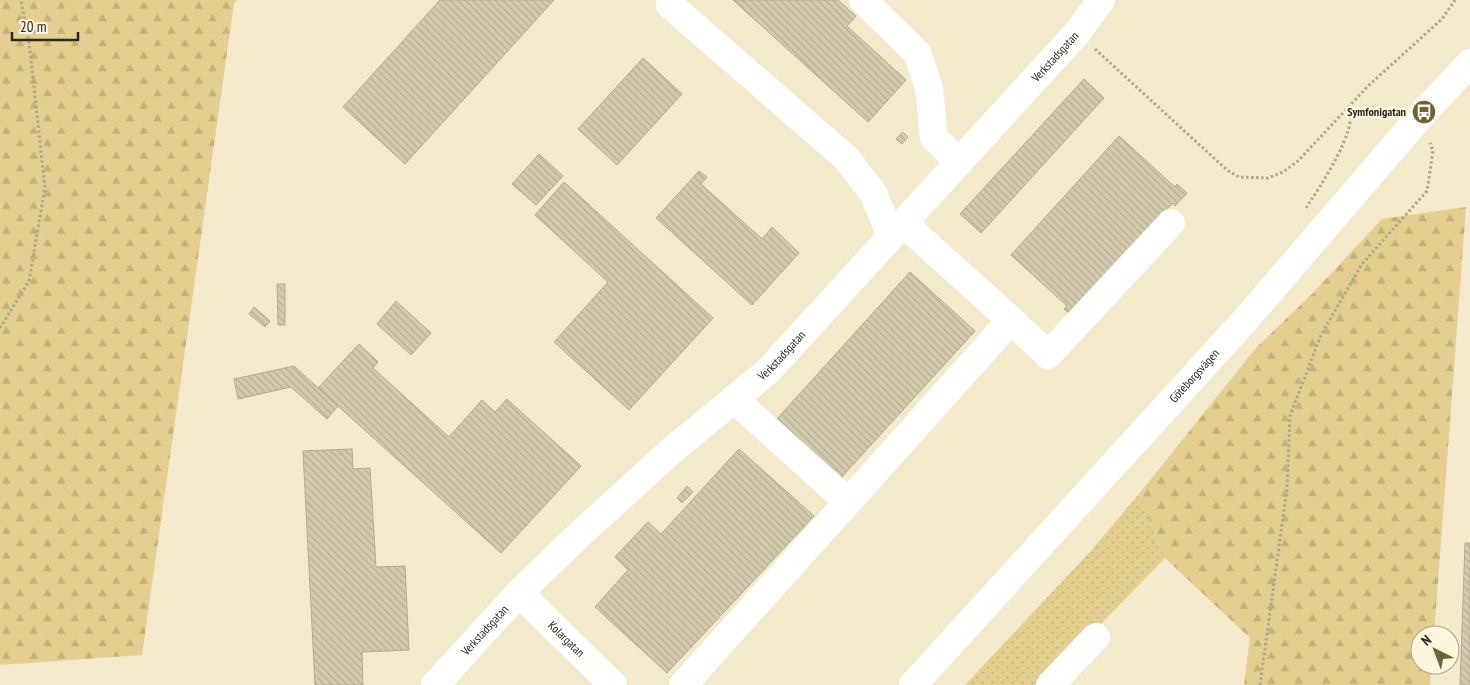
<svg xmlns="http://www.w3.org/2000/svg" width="1470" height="685" font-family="'PT Sans Narrow',sans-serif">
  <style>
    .grass { fill: url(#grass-dots) }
    .forest { fill: url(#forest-firs) }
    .building { fill: url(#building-back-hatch); stroke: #b4ab8e }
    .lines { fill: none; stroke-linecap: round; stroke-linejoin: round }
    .path { stroke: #afa78f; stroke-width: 3; stroke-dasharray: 2.5 2.5; stroke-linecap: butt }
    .minor { stroke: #fff; stroke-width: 28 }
    .labels { text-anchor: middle; stroke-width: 5; stroke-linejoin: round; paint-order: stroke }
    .street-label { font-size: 12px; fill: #2b271c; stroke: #fff6de }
    .poi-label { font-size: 12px; font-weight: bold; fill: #2b271c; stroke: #fff6de; text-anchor: end }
  </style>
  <defs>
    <pattern id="grass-dots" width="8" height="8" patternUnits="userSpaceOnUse" patternTransform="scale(1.25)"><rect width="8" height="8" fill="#e4cf90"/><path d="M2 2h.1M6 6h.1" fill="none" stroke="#c4b27c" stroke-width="1.8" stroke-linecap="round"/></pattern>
    <pattern id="forest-firs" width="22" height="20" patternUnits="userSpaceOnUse" patternTransform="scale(1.25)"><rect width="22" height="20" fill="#e4cf90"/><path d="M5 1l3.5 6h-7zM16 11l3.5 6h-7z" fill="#c4b27c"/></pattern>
    <pattern id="building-back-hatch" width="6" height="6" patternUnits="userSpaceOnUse" patternTransform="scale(1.25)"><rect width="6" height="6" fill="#d4caad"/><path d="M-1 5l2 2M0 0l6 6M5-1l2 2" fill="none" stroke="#b6ae94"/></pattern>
  </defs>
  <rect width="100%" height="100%" fill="#f3e9cb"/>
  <path class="grass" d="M1139,494L1165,558L1041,685H965L1089,553Z"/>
  <path class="forest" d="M0,0H237L234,3L142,655L0,665Z
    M1466,207L1434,635H1420V665H1432L1430,685H1244L1250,638L1165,558L1139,494L1256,348L1313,293L1382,219Z"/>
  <path class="building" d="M440,0H554L405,164L343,107Z
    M733,0H838L856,16L847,26L906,80L868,122Z
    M643,58L682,94L617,165L578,129Z
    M1084,79L1104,98L981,233L960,214Z
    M903,132L908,137L902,144L896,139Z
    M1119,136L1175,187L1177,184L1187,193L1175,206L1173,203L1154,223L1074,317L1064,309L1067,306L1011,255Z
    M539,154L563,176L536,205L512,184Z
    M699,171L707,177L701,184L762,239L772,227L799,253L752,305L656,218Z
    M564,182L713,318L629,410L554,342L608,282L535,215Z
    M910,272L975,331L839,480L775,421Z
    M277,284H285V325H278Z
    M396,301L431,333L411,355L377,324Z
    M254,307L270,321L265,327L249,314Z
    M359,344L378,362L373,368L449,437L482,400L495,412L507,399L581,466L501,553L318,388Z
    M294,366L338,406L327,419L291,387L238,399L234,379Z
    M352,449L353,469L370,468L376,567L405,566L409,650L362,652L363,685H315L303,451Z
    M739,449L814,516L667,673L595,607L628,570L615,557L648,522L661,534Z
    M687,486L693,492L682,503L677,498Z
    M1465,543H1470V685H1460Z"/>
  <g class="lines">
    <path class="path" d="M1095,49L1227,170L1239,177L1268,178L1283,172L1298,161L1368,86L1442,19L1455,0
      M1306,208C1317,191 1361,127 1348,108
      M0,328L29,281L45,187L29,42L21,0
      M1260,685L1287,488L1290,416L1321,335L1362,264L1427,191L1433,151L1430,143"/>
    <g class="minor">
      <path d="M863,0L917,53L929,88L934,138L959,162"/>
      <path d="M670,5L846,158L873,193L891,236"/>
      <path d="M1011,320L1048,355L1171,223"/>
      <path d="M734,399L848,502L1011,320L903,223"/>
      <path id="s1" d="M519,593L613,685"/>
      <path id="s2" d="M435,685L519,593L580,534L670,452L768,371L1077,33L1101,0"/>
      <path d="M683,685L848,502"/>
      <path id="s3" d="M913,685L1247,318L1424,112L1470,63"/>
      <path d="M1050,685L1096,637"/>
    </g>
  </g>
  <defs>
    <g id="bus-disc" transform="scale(1.25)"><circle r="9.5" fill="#726230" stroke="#fff6de"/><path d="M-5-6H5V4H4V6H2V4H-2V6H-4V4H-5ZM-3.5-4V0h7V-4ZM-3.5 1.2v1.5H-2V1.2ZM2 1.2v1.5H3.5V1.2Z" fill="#fff"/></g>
  </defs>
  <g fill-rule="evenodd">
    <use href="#bus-disc" x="1424" y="112"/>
  </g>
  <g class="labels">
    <g class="street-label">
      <text dy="4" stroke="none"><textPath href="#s2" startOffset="884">Verkstadsgatan</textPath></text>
      <text dy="4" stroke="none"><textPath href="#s2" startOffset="479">Verkstadsgatan</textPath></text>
      <text dy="4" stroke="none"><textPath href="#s3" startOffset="418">Göteborgsvägen</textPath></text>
      <text dy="4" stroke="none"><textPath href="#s2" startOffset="74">Verkstadsgatan</textPath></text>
      <text dy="4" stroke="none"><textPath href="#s1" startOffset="66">Kolargatan</textPath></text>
    </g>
    <g class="poi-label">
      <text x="1406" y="116">Symfonigatan</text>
    </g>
  </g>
  <g transform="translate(1435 650) rotate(318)"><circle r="24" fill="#fff6de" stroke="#aaa390"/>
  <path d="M0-4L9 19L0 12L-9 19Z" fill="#726230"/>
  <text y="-8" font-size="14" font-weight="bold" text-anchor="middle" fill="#2b271c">N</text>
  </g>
  <path d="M12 32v8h66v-8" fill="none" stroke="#2b271c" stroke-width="2.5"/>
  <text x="20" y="32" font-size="15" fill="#2b271c" stroke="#fff6de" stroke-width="4" paint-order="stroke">20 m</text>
</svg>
